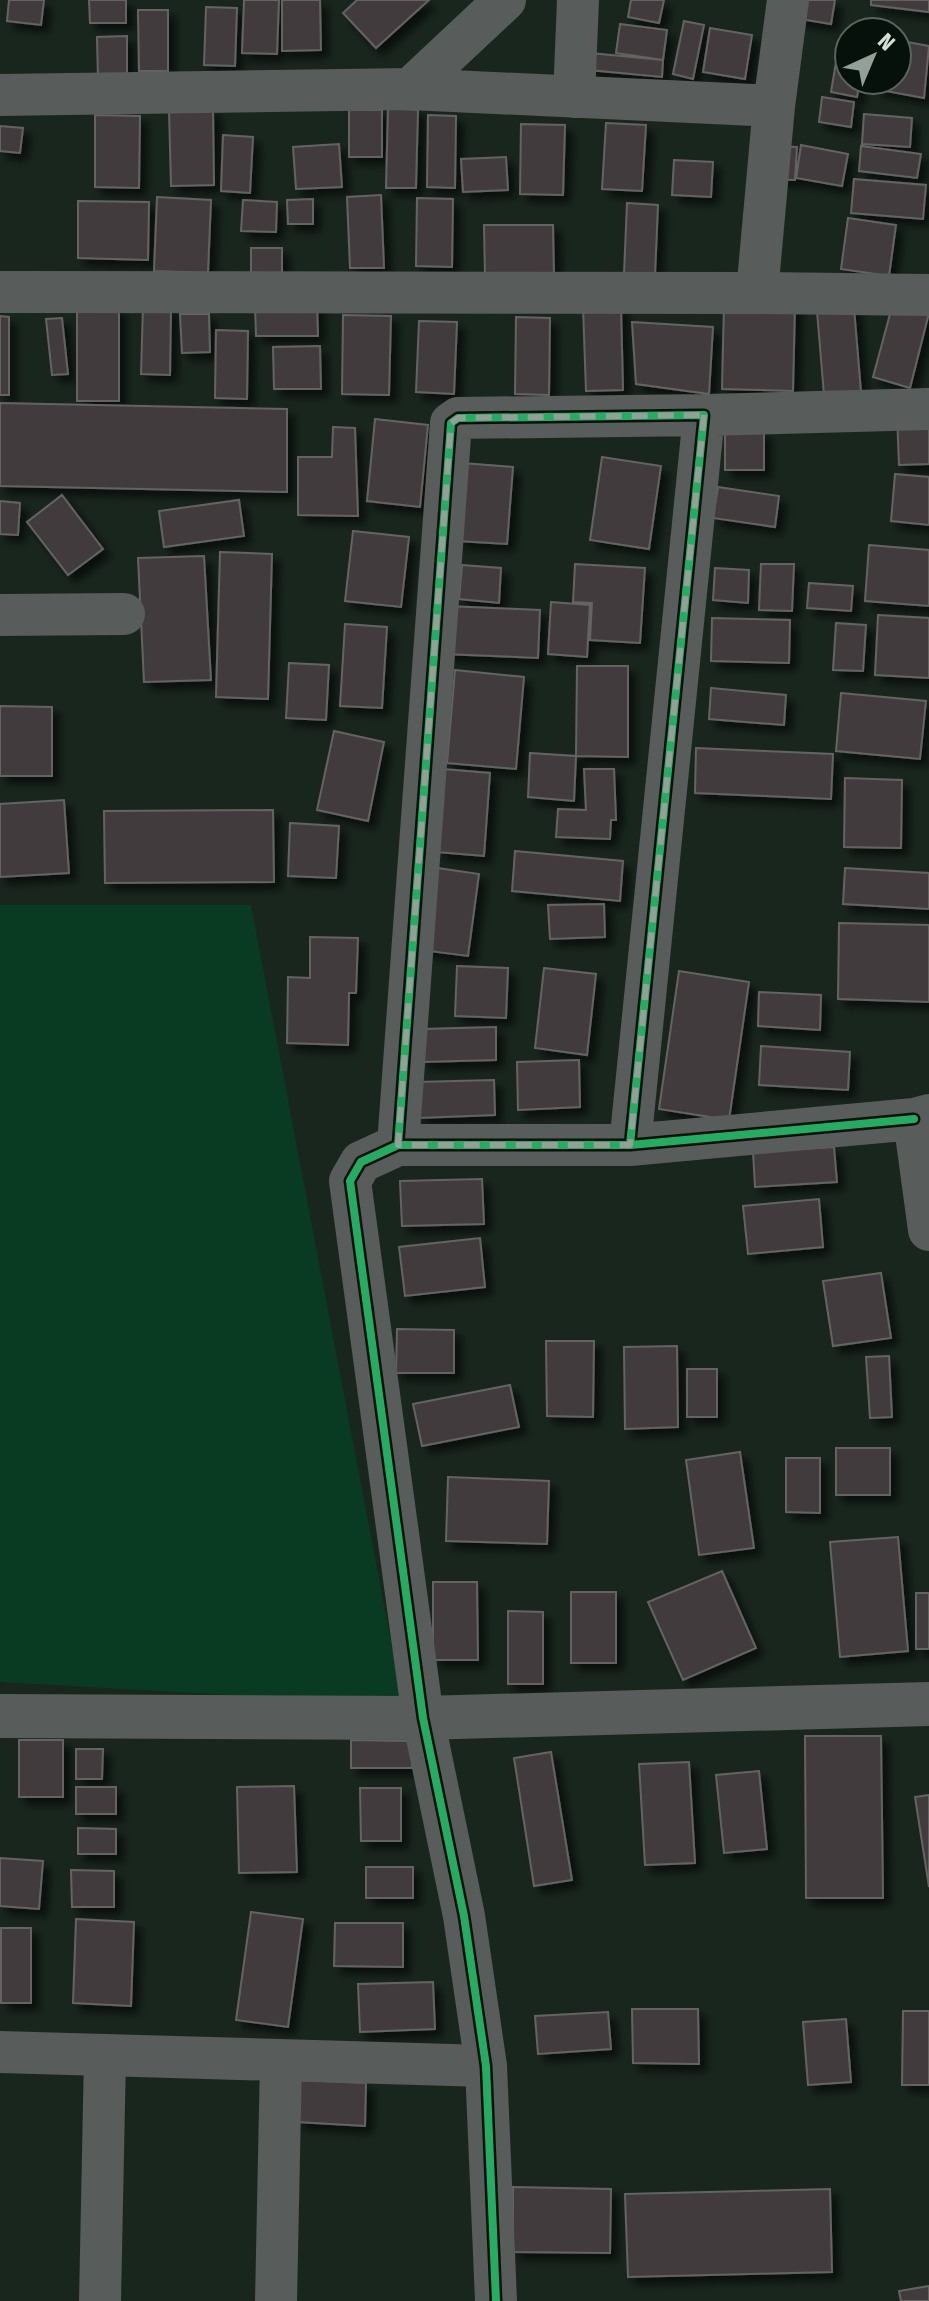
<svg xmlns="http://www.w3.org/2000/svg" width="929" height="2301" font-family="'Fira Sans Condensed',sans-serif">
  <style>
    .green { fill: #083b22 }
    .building { fill: #423b3d; stroke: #636462; stroke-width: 2; filter: url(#shadow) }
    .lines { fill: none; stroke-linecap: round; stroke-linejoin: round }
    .minor { stroke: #585c5a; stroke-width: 42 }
    .tertiary { stroke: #585c5a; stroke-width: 44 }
    .cycleway-casing { stroke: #07110b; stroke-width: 13 }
    .cycleway { stroke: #26ab63; stroke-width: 8 }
    .marked { fill: none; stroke: #92a097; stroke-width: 6; stroke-dasharray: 16 10; stroke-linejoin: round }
  </style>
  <defs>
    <filter id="shadow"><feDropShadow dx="7" dy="7" stdDeviation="4" flood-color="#0009"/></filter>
  </defs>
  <rect width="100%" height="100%" fill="#19261e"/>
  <path class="green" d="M0,905H251L403,1705L0,1682Z"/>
  <path class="building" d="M9,0H44L41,25L7,21Z
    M89,0H126V23H90Z
    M244,0H279L277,54L242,53Z
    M282,0H320L321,50L282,51Z
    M357,0H429L376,48L343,13Z
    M631,0H664L659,23L628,17Z
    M791,0H835L831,24L788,17Z
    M871,0H929V12L871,5Z
    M206,7L237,8L235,66L204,65Z
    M138,10H168V71H139Z
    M684,21L704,25L693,79L673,74Z
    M620,24L667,30L663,60L616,53Z
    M710,28L752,35L745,79L703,72Z
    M127,36V81H98L97,37Z
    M897,40L929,46L924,98L875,89L876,80H897Z
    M838,50L849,52V80H860L857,97L831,92Z
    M590,53L663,60L662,77L589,70Z
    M822,97L854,102L851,127L819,122Z
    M388,108L418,110L416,188H386Z
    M213,109L214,185L171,186L169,110Z
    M349,110H382V157H349Z
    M864,114L912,118L910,147L862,144Z
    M95,115L140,116L139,188L95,187Z
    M428,115L456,116L455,188L427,187Z
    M606,123L646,125L642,191L602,189Z
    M521,124L565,125L563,195L520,194Z
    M0,126L23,128L20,153L0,151Z
    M223,135L253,137L250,193L221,191Z
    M339,144L342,187L296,189L293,147Z
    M801,145L848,154L842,186L796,178Z
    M771,146L797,147L795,180L770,179Z
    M861,146L921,154L917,178L859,171Z
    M506,157L508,190L463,192L461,159Z
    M674,160L713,162L711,197L672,195Z
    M854,179L926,185L923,219L851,213Z
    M381,195L384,268H350L347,197Z
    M157,197L211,200L208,273L154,271Z
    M417,198L453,199L452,267L416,266Z
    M313,199V224H288L287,200Z
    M243,200L277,202L276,232L241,231Z
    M78,201L149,202L148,260L78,258Z
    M627,203L658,205L655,275L624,274Z
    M848,218L896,225L889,276L841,269Z
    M484,225H553L554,277H485Z
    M251,248H282V280L251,279Z
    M853,296L861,392L824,395L816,299Z
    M724,303L795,305L793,391L722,389Z
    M893,303L929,313L910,388L873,377Z
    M255,304H317L318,336H256Z
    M143,306L171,307L170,375L141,374Z
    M621,306L623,390L586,391L583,307Z
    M77,307H119V401H77Z
    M180,314H209L210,352L182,353Z
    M343,315L391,316L389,395L342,394Z
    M0,316L9,317V395H0Z
    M516,317L550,318L549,395L515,394Z
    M62,318L68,374L52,375L46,319Z
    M419,321L457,322L454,394L416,392Z
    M632,322L713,327L709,394L636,384Z
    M216,330L248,331L247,399L215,398Z
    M320,346L321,389H274L273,347Z
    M0,403L287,409V492L0,486Z
    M929,414V464L899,465L897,415Z
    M375,419L428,425L420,507L367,501Z
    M333,427L355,428L358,516L298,515V457H332Z
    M725,430L764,431V470H725Z
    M602,457L661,466L649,549L590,540Z
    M462,463L513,467L507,544L457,541Z
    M895,474L929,477V525L891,521Z
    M718,487L779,496L775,527L713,518Z
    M62,495L103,549L68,575L27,522Z
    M239,500L244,536L164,547L159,511Z
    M0,501L20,503L18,535L0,534Z
    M353,531L409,537L401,607L345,601Z
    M869,545L929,550V606L865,601Z
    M220,552L272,554L268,699L216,697Z
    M204,556L211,680L144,682L138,558Z
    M575,564L645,568L640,643L590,640L592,603L573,602Z
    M761,564H794L792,611L759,610Z
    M462,565L501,568L499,603L459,599Z
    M715,568L749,570L748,603L713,600Z
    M809,583L853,586L851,611L807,608Z
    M551,602L590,605L587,657L548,654Z
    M446,606L540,610L538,658L444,654Z
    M878,615L929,618V678L875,675Z
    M712,618L790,620L789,663L711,661Z
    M836,623L866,625L863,671L833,670Z
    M345,624L387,627L382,708L340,706Z
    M289,663L329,665L326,720L286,718Z
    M577,666H628V757L576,756Z
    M455,670L524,677L516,769L447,763Z
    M711,688L786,695L784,725L709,719Z
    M841,693L926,701L920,759L836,751Z
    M0,706L52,707V776H0Z
    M334,731L384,742L368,821L317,810Z
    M696,748L833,754L831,799L695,793Z
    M530,753L576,756L574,801L528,797Z
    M443,769L490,773L484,856L437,852Z
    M584,769H614L616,820H611L610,839L556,837L558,809L586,810Z
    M845,778L902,780L901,848L844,847Z
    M64,800L69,873L0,877V804Z
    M273,810L274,882L105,883L104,811Z
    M290,823L339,826L336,878L288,876Z
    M515,851L623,861L620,901L512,891Z
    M431,867L479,874L468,956L421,950Z
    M845,868L929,873V909L843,904Z
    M604,904L605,937L550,939L548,905Z
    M839,923L929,925V1002L838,999Z
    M310,937L358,938L356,993H349L348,1045L287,1043L288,977L310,978Z
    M457,966L508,968L506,1018L455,1016Z
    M544,968L596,974L587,1055L535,1048Z
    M679,971L749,982L729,1120L659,1109Z
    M759,992L821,995L820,1030L758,1026Z
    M496,1027V1060L422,1062V1029Z
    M761,1046L850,1052L848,1090L759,1085Z
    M579,1060L580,1107L518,1110L517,1062Z
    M494,1080L495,1115L419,1118L417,1082Z
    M834,1147L837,1182L755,1187L753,1152Z
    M482,1179L484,1224L402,1226L400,1181Z
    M819,1199L823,1247L748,1254L743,1206Z
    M480,1238L485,1287L405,1296L399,1247Z
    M881,1273L891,1338L833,1346L823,1281Z
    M397,1329L454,1330V1373H396Z
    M546,1341H594L593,1417L547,1416Z
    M677,1346L678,1427L625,1429L624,1347Z
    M889,1356L892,1417L870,1418L866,1357Z
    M687,1369H717V1417H687Z
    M510,1385L519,1427L422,1446L413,1404Z
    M836,1448H890V1495H836Z
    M740,1452L754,1548L699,1555L686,1460Z
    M786,1458H820V1513L786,1512Z
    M448,1477L549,1481L547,1544L446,1541Z
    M898,1537L908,1651L840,1657L830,1542Z
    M722,1571L756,1648L683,1680L648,1602Z
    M433,1582H477L478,1660H433Z
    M571,1592H616V1663H571Z
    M916,1593H929V1649H916Z
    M508,1611L543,1612V1684H508Z
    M805,1736H881L883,1898H806Z
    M19,1740H63V1797H19Z
    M351,1740L412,1741V1768H351Z
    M76,1749H103L102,1779H76Z
    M551,1752L572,1880L534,1886L514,1758Z
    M689,1762L695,1863L645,1865L639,1764Z
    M759,1771L767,1849L724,1853L716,1775Z
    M294,1786L297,1872L239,1873L237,1787Z
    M76,1787H116V1814H76Z
    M360,1788H401V1841H361Z
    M929,1795V1887L915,1797Z
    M78,1828L116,1829V1854H78Z
    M0,1858L43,1861L39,1909L0,1906Z
    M366,1867H413V1898H366Z
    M71,1870L114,1871V1907H72Z
    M251,1912L303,1919L288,2027L236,2020Z
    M76,1919L134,1922L131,2006L73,2003Z
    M335,1923H403V1967L334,1966Z
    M1,1928H31V2003H1Z
    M433,1982L435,2029L360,2032L358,1984Z
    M632,2009H698L699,2064L633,2063Z
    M903,2011H929V2085H902Z
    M608,2012L611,2049L538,2054L535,2016Z
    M846,2019L851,2082L808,2085L803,2022Z
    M299,2080L366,2083L365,2126L297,2122Z
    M513,2187L611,2189L610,2253L513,2252Z
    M830,2189L832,2272L628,2277L625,2194Z
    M929,2286V2301H901L899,2291Z"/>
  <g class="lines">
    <path class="minor" d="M410,89L505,0
      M0,95L410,89L774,106
      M574,97L578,0
      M0,292L757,293L774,106L788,0
      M757,293L929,295
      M704,415L929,409
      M0,615L124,614
      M929,1115L914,1119L929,1230
      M398,1145L451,423L458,418L704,415L630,1145
      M0,2052L486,2066
      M100,2301L105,2055
      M276,2301L281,2060
      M496,2301L486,2066L464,1916L423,1718L350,1181L361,1162L398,1145H630L914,1119"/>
    <path class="tertiary" d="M0,1716L423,1718L929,1704"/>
    <g class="cycleway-casing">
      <path id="cycleway" d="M398,1145L451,423L458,418L704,415L630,1145
        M496,2301L486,2066L464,1916L423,1718L350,1181L361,1162L398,1145H630L914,1119"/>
    </g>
    <use href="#cycleway" class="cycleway"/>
  </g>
  <path class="marked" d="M704,415L630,1145H398L451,423L458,418Z"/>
  <g transform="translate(873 56) rotate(44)"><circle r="38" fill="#07110b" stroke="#59645d" stroke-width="2"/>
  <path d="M0-6L14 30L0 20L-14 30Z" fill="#92a097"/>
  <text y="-12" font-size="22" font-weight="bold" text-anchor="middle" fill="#d3e1d8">N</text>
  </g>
</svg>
